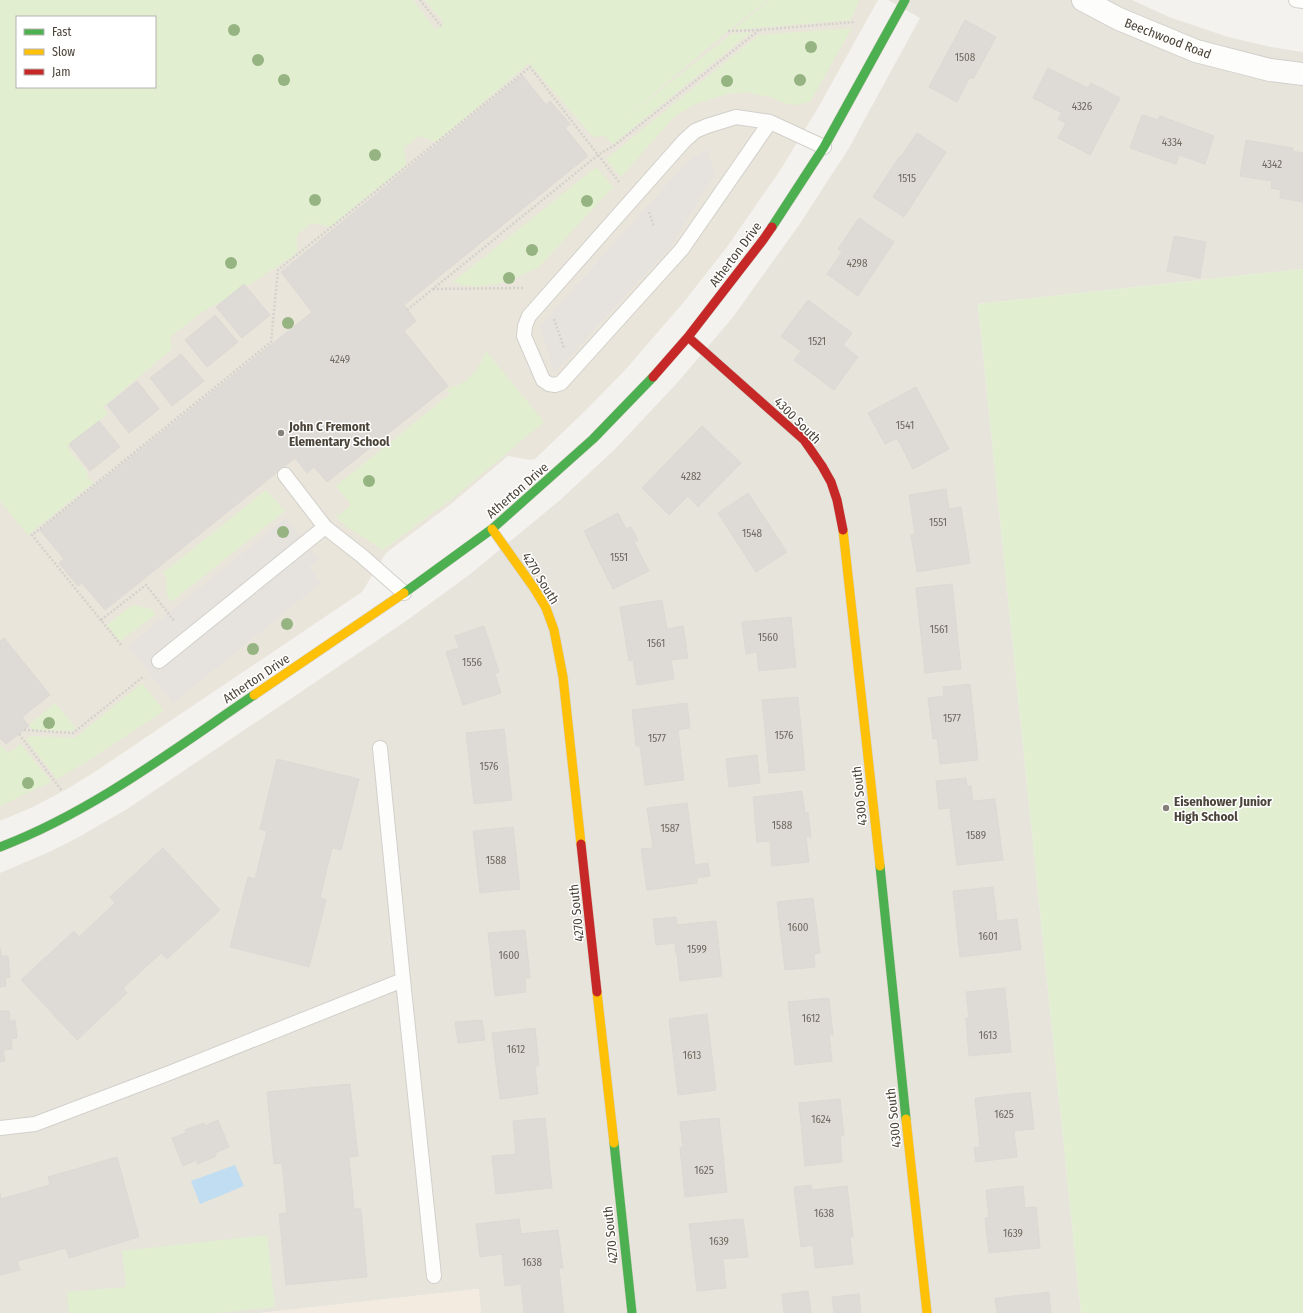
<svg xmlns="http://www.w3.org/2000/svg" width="1303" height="1313" font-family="'Fira Sans Condensed',sans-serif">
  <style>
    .residential { fill: #e7e4dc }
    .commercial { fill: #f3ebdf }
    .education { fill: #eae5da; fill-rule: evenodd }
    .green { fill: #e1eecf; fill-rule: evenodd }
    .parking { fill: #e6e3df }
    .water { fill: #c0ddf1 }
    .building { fill: #dedbd6; stroke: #dcd9d4 }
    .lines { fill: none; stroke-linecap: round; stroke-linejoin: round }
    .lane-casing { stroke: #d2d0cb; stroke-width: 16 }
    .street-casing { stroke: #d2d0cb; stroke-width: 24 }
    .fast-casing { stroke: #d3cfc5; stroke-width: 10 }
    .slow-casing { stroke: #d3cfc5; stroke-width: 10 }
    .jam-casing { stroke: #d3cfc5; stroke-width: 10 }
    .path { stroke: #d3d2cc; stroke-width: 2.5; stroke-dasharray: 2 2; stroke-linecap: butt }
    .lane { stroke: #fdfdfc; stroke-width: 14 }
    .street { stroke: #fdfdfc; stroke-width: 22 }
    .fast { stroke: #4caf50; stroke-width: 9 }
    .slow { stroke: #ffc107; stroke-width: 9 }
    .jam { stroke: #c62828; stroke-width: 9 }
    .tree { fill: #96b382 }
    .poi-dot { fill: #868178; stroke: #fff; stroke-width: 1.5 }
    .labels { text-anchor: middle; stroke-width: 3; stroke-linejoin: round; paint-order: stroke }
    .number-label { font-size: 11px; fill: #706a61 }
    .street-label { font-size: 13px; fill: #4b4439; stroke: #fff }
    .poi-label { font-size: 13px; font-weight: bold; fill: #4b4439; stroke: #fff; text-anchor: start }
  </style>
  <rect width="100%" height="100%" fill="#f4f2ee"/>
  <path class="residential" d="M888,0H1132L1169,17L1228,37L1271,47L1303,52V269L978,304L1081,1313H481L478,1289L260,1313H0V873L49,852L77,838L127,809L406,621L469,575L559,501L615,449L677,383L733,317L799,225L849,148L920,18Z"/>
  <path class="commercial" d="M479,1289L481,1313H260L478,1289Z"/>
  <path class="education" d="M0,0H878L819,106L781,169L727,247L683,303L626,369L587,409L535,459L530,460L508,456L451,504L386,553L362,592L93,773L67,789L33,807L0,821ZM17,17H155V87H17Z"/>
  <path class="green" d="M0,0H413L436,30L444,23L425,0H768L728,31L622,121L731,34L751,32L613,144L605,136L593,137L529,63L473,111L436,142L419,136L404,148L406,165L330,227L312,223L297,235V253L252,283L201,313L170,337L172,349L103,407L108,414L67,447L88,473L86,475L93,483L28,535L0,501ZM17,17H155V87H17Z
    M770,0H860L850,20L733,30Z
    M852,28L810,102L795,105L787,104L770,97L746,92L727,94L696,104L675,116L621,177L606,159L759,35Z
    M596,167L613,187L539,267L516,278L497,284L476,287L464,285L453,282Z
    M1303,269V1313H1081L978,304Z
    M486,351L544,422L453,498L383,550L347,527L336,517L351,505L336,486L450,394L446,389C469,384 477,372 486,351Z
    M266,490L285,511L171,602C162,592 171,582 163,573Z
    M132,605L151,609L156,614L120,641L107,625Z
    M142,683L164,711L83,764L57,779L26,739L31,736L75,738Z
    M55,703L76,728L72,731L33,730L29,725Z
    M21,744L51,782L0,806V745L8,753Z
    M267,1235L275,1307L218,1313H69L67,1292L126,1287L122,1251Z"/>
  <path class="parking" d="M707,149L715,174L671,246L554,373L540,326L687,162Z
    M286,518L319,559L309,567L321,583L173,703L128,646Z"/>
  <path class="water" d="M235,1165L244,1186L200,1204L191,1181Z"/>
  <path class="building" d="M965,20L996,37L973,79L970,77L957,102L929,87Z
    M1048,68L1088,88L1091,83L1120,98L1090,155L1058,138L1066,123L1058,119L1062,113L1033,98Z
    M522,75L546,105L550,101L570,124L565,128L588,156L404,305L416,321L404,331L448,386L327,482L314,467L307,473L295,458L105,610L82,583L78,586L59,563L64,559L40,530L312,312L281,272Z
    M1142,115L1158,120L1160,116L1214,136L1205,164L1179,155L1176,164L1130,148Z
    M917,133L946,152L904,217L873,197L899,157L900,158Z
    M1246,140L1293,148L1292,151L1303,153V202L1280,198L1281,190L1271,188L1272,181L1240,176Z
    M859,218L894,242L858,296L827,274L842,252L838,249Z
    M1174,236L1206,242L1200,278L1167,271Z
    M244,284L270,315L242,338L216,307Z
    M808,300L852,333L843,345L858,357L834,390L794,360L801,351L781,336Z
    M215,315L238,342L207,367L185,340Z
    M181,354L204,381L172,406L150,378Z
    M137,381L159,409L129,433L107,405Z
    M916,387L949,449L913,469L897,438L885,444L868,413Z
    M99,421L120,447L90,471L69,444Z
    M702,426L741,463L698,507L688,496L669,515L642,488Z
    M946,489L949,509L961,507L970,563L917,572L911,535H915L909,495Z
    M748,493L787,552L756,572L718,513Z
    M618,513L626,529L631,527L638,540L634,542L649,571L613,589L584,531Z
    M952,584L961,669L925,673L916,588Z
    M662,600L667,629L683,626L688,658L671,660L674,679L637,685L633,660L629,661L620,607Z
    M791,617L796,667L759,671L757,652L746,654L742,622Z
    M484,626L499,672L495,674L501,693L463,705L446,652L459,648L455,636Z
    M4,638L50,695L22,717L29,726L6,744L0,738V641Z
    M970,684L978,760L940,764L937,738L933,739L928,698L944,696L943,687Z
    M798,697L805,770L769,773L762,700Z
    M687,703L690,728L678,730L684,780L645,785L640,746H636L632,710Z
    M504,729L512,800L474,804L466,733Z
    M757,755L760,783L729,787L726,759Z
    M277,759L359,779L341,850L332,848L320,898L326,900L309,967L230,947L248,877L255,879L267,831L260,829Z
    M966,778L967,787L971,786L973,801L995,799L1003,860L957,865L950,808L939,809L936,781Z
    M802,791L805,813L808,812L811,837H806L809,862L772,866L770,841L757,842L753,797Z
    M687,803L695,865L708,863L710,876L696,878L697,883L647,890L641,849L653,848L647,808Z
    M513,827L520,889L480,893L473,831Z
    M163,848L220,910L167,959L161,953L123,988L127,993L77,1040L21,980L74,931L79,937L115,903L110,897Z
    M993,887L997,921L1017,919L1021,950L960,957L953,891Z
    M813,898L820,953L814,954L815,967L785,970L777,902Z
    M676,917L677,925L716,921L722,976L680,981L677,953H676L675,943L656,945L653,919Z
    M525,930L530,978H525L526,992L495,996L488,933Z
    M0,948L1,956H8L10,977L5,978L6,986L0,987Z
    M1005,988L1011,1052L969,1056L966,1018H969L966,992Z
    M829,998L833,1035L829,1034L832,1061L795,1065L788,1002Z
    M0,1011H9L10,1021L15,1020L17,1038L11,1039L12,1049L3,1050L5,1061L0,1062Z
    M707,1014L716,1090L678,1095L669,1019Z
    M482,1020L485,1040L458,1043L455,1022Z
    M535,1028L539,1066H535L538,1094L500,1099L492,1033Z
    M350,1084L358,1156L349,1157L354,1209H361L367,1277L286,1285L279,1214L287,1213L282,1163L274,1164L267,1092Z
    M1030,1092L1034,1129L1014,1131L1017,1157L976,1162L974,1148L980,1147L975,1098Z
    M840,1099L844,1136H840L842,1162L805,1166L799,1103Z
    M545,1118L552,1188L496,1194L492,1156L516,1154L513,1121Z
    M719,1118L727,1192L685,1197L680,1148L683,1147L680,1122Z
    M218,1120L229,1147L215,1153L216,1156L198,1164L196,1160L183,1166L172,1138L186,1133L185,1130L204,1123L205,1126Z
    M117,1157L139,1237L69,1258L66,1248L17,1261L20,1270L0,1275V1193L1,1199L50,1185L48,1177Z
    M811,1185L812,1190L847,1186L853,1237H850L853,1264L815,1268L813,1245L801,1247L794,1187Z
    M1023,1186L1025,1208L1036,1207L1040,1248L989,1253L985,1218L989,1217L986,1190Z
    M519,1219L521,1234L558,1230L563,1268H559L564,1313H524L521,1284L505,1286L502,1254L480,1257L476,1224Z
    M743,1219L748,1257L723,1259L726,1288L697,1291L689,1224Z
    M808,1291L811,1313H784L782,1294Z
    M1049,1292L1051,1313H997L995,1298Z
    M859,1294L861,1313H834L832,1297Z"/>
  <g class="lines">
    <g class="lane-casing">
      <path id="lane" d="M1296,0L1303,1
        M770,122L682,249L561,383L555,385L549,384L543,380L524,336L525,326L529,316L684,141L695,131L707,126L736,117L770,122L824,147
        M285,475L325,527
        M159,661L325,527L362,556L404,593
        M403,980L434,1276
        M0,1128L35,1124L172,1072L403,980L380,748"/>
    </g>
    <g class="street-casing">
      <path id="street" d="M1083,0L1119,19L1196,51L1270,70L1303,74"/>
    </g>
    <g class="fast-casing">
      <path id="fast" d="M772,227L824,147L905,0
        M404,593L492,529L593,439L653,377
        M0,847C92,812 173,750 254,695
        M880,866L906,1119
        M614,1143L632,1313"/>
    </g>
    <g class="slow-casing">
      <path id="slow" d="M492,529L534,588L546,608L554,630L563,677L581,844
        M843,530L880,866
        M254,695L404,593
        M597,992L614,1143
        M906,1119L927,1313"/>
    </g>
    <g class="jam-casing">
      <path id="jam" d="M688,337L804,440L822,466L831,482L837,500L843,530
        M653,377L688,337L763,240L772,227
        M581,844L597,992"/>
    </g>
    <path class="path" d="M420,0L441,26
      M728,31L759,30L855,22
      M649,212L654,227
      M433,289L524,288
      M407,310L598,155L615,145L759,30
      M554,319L564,348
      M101,620L146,585L175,622
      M121,645L32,535L271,342L278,270L530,67L619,182
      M24,730L73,733L144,676
      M19,734L62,791"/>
    <use href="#lane" class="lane"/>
    <use href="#street" class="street"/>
    <use href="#fast" class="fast"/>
    <use href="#slow" class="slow"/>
    <use href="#jam" class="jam"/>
  </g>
  <g class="tree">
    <circle cx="234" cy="30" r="6"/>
    <circle cx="811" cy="47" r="6"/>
    <circle cx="258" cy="60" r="6"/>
    <circle cx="284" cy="80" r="6"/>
    <circle cx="800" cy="80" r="6"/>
    <circle cx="727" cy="81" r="6"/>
    <circle cx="375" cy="155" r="6"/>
    <circle cx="315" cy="200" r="6"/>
    <circle cx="587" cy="201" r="6"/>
    <circle cx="532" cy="250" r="6"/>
    <circle cx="231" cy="263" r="6"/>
    <circle cx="509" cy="278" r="6"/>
    <circle cx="288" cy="323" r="6"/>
    <circle cx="369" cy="481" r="6"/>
    <circle cx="283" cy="532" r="6"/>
    <circle cx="287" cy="624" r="6"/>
    <circle cx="253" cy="649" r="6"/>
    <circle cx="49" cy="723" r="6"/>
    <circle cx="28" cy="783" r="6"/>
  </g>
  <g class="poi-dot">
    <circle cx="281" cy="433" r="4"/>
    <circle cx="1166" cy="808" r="4"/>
  </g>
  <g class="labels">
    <g class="number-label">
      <text x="965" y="61">1508</text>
      <text x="1082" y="110">4326</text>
      <text x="1172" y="146">4334</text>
      <text x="1272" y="168">4342</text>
      <text x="907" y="182">1515</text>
      <text x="857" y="267">4298</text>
      <text x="817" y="345">1521</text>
      <text x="340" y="363">4249</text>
      <text x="905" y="429">1541</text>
      <text x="691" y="480">4282</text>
      <text x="938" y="526">1551</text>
      <text x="752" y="537">1548</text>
      <text x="619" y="561">1551</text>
      <text x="939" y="633">1561</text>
      <text x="768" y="641">1560</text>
      <text x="656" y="647">1561</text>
      <text x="472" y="666">1556</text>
      <text x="952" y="722">1577</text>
      <text x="784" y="739">1576</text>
      <text x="657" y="742">1577</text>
      <text x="489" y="770">1576</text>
      <text x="782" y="829">1588</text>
      <text x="670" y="832">1587</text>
      <text x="976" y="839">1589</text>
      <text x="496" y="864">1588</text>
      <text x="798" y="931">1600</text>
      <text x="988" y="940">1601</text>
      <text x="697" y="953">1599</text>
      <text x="509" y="959">1600</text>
      <text x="811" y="1022">1612</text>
      <text x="988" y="1039">1613</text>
      <text x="516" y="1053">1612</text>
      <text x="692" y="1059">1613</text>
      <text x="1004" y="1118">1625</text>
      <text x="821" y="1123">1624</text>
      <text x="704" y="1174">1625</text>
      <text x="824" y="1217">1638</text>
      <text x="1013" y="1237">1639</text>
      <text x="719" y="1245">1639</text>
      <text x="532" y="1266">1638</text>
    </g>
    <g class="street-label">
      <text transform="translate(1168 38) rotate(21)" y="5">Beechwood Road</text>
      <text transform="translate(735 254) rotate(-53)" y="5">Atherton Drive</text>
      <text transform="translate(798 420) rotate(45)" y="5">4300 South</text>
      <text transform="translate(517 490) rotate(-41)" y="5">Atherton Drive</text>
      <text transform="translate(541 578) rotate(58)" y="5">4270 South</text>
      <text transform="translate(256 678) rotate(-34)" y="5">Atherton Drive</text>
      <text transform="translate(859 796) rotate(-96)" y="5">4300 South</text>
      <text transform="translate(576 913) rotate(-96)" y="5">4270 South</text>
      <text transform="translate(893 1118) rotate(-96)" y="5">4300 South</text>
      <text transform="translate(610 1235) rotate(-96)" y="5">4270 South</text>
    </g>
    <g class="poi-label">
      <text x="289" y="431">John C Fremont<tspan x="289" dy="15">Elementary School</tspan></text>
      <text x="1174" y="806">Eisenhower Junior<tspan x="1174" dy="15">High School</tspan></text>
    </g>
  </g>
  <rect x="16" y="16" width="140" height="72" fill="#ffffff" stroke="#b7b4b0"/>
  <rect x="24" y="29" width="20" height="6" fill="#4caf50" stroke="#b7b4b0"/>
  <text x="52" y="36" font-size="12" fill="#4b4439">Fast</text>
  <rect x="24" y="49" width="20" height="6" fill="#ffc107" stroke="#b7b4b0"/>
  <text x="52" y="56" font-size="12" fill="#4b4439">Slow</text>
  <rect x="24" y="69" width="20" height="6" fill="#c62828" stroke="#b7b4b0"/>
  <text x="52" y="76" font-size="12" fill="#4b4439">Jam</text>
</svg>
